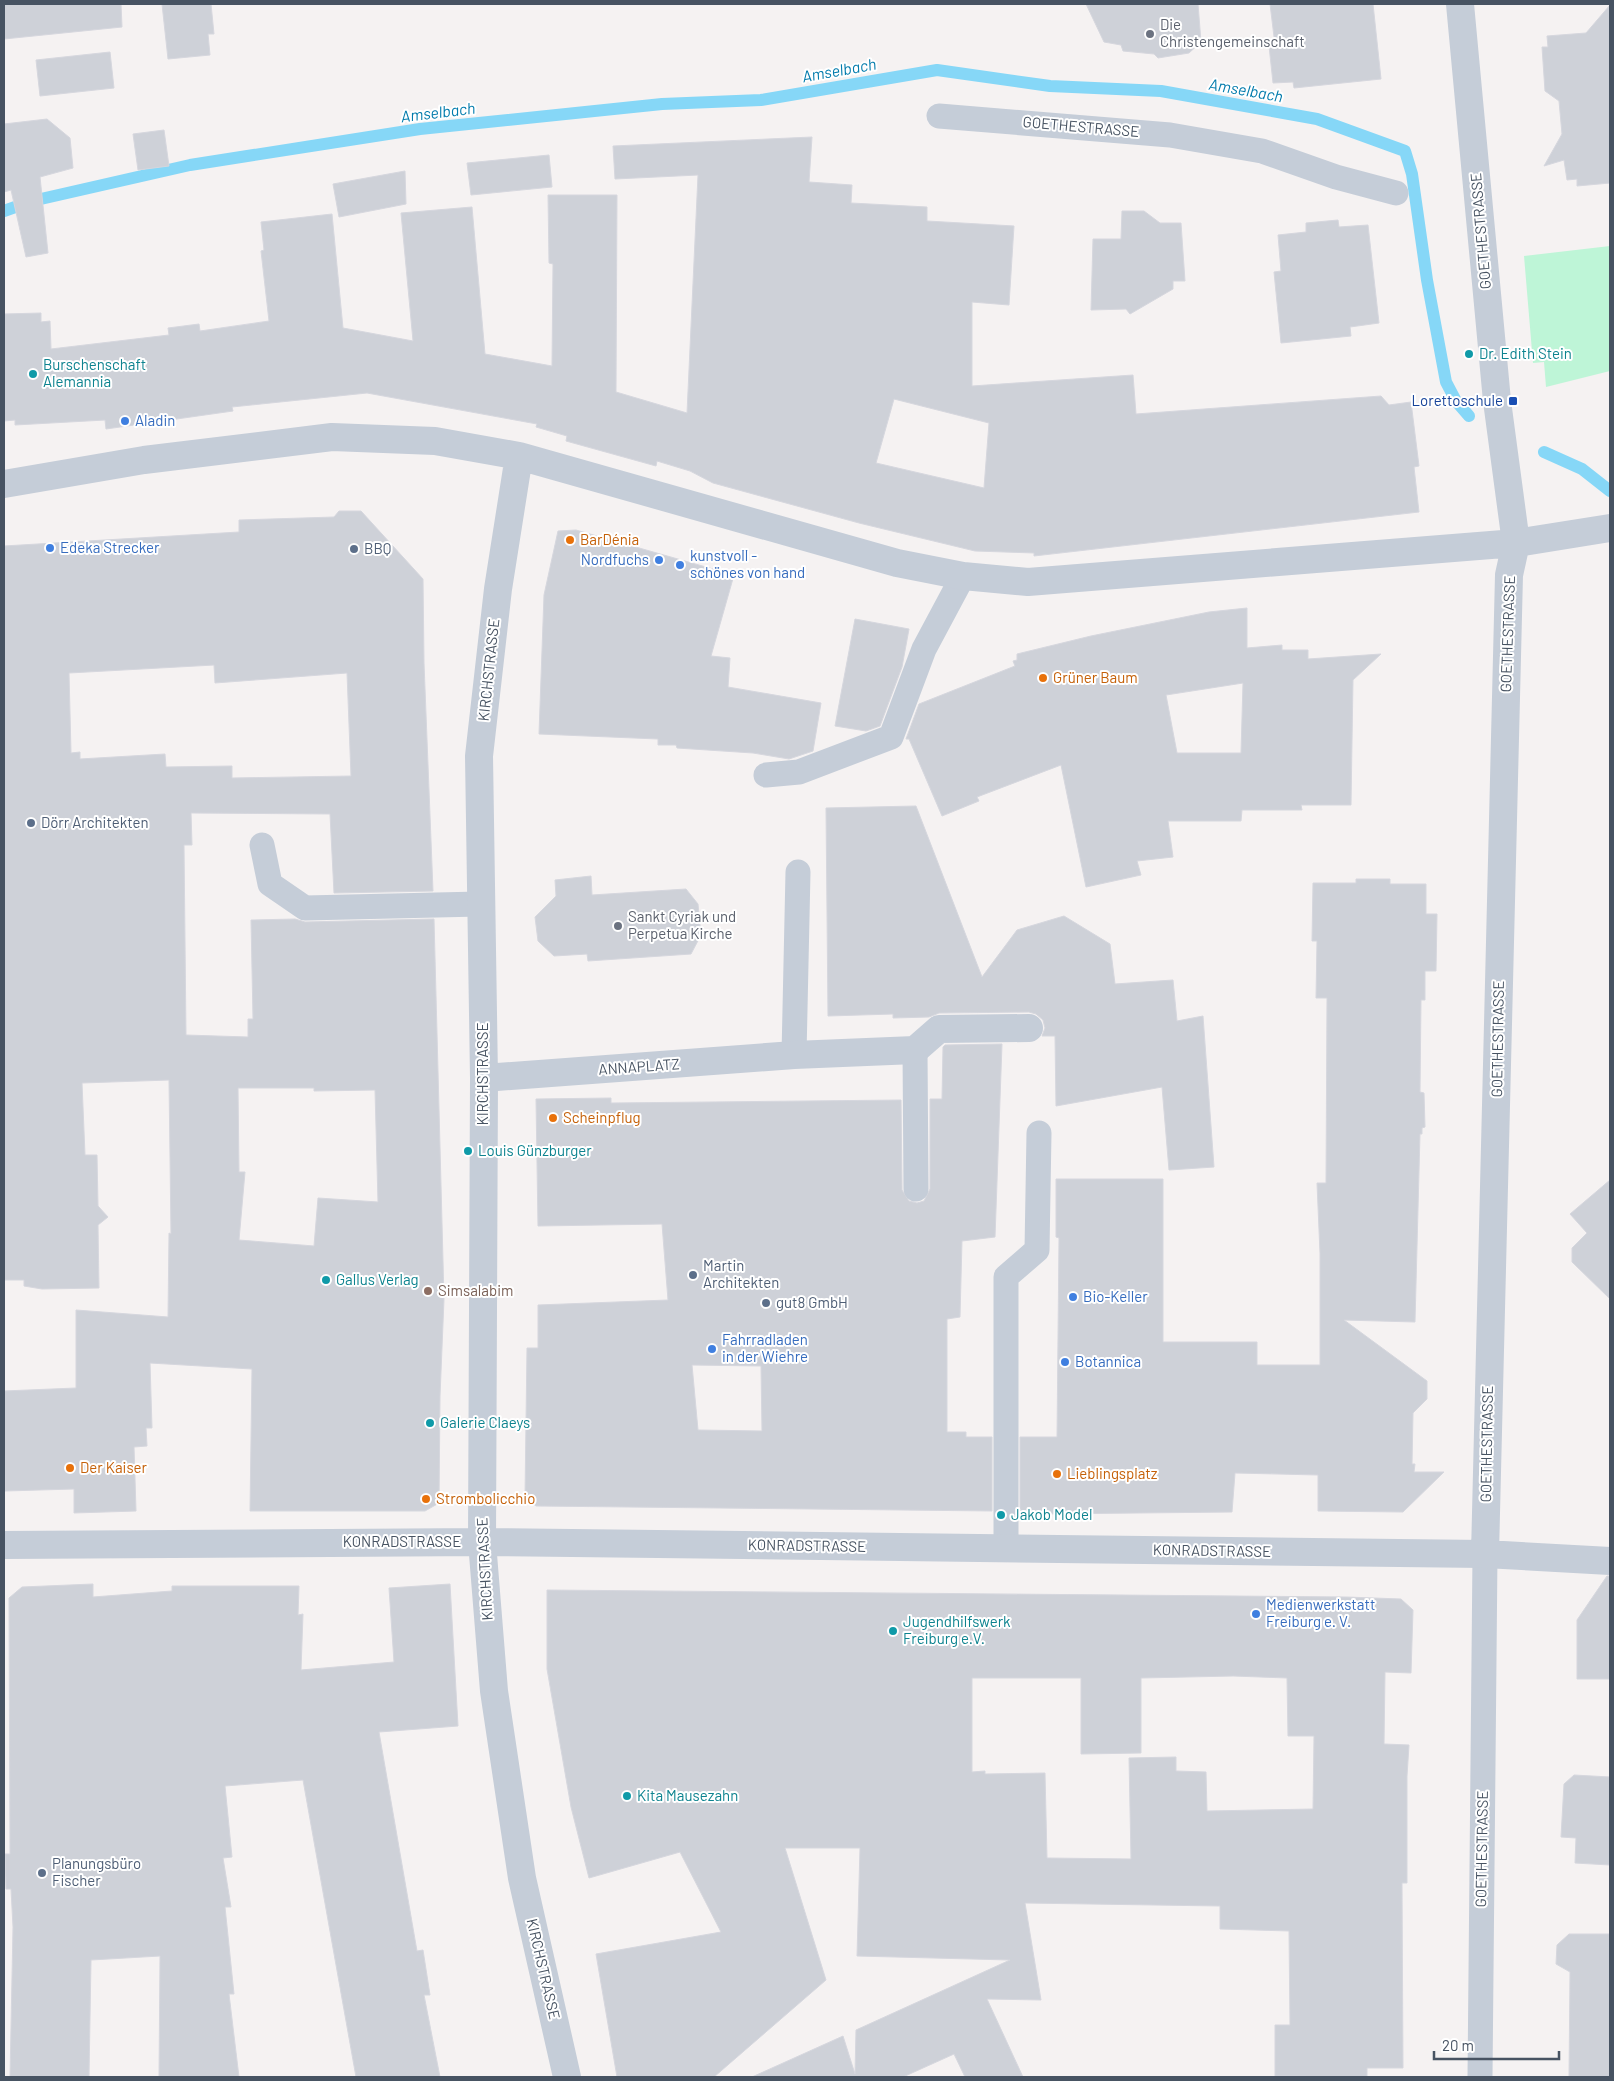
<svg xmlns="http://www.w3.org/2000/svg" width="1614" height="2081" font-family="Barlow,sans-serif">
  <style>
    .green { fill: #bef5d7 }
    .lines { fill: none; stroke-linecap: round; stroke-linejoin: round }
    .stream { stroke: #86d7f7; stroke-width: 12 }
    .building { fill: #ced1d8; stroke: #d6d7de; fill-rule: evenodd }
    .service { stroke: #c5cdd8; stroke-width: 25 }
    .minor { stroke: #c5cdd8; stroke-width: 28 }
    .worship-dot { fill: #6b7280; stroke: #fff; stroke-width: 2 }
    .culture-dot { fill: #0f9aa8; stroke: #fff; stroke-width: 2 }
    .transit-dot { fill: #1a4fb4; stroke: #fff; stroke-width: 2 }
    .shop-dot { fill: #3f7fe0; stroke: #fff; stroke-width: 2 }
    .food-dot { fill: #e8710a; stroke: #fff; stroke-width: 2 }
    .service-dot { fill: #5c6f8a; stroke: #fff; stroke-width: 2 }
    .education-dot { fill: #8d6e63; stroke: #fff; stroke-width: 2 }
    .labels { text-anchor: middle; stroke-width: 4; stroke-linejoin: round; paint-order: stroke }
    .worship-label { font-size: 15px; fill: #5b616d; stroke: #fff; text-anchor: start }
    .street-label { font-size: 15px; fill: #475362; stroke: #fff }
    .culture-label { font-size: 15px; fill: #0d838f; stroke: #fff; text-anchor: start }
    .transit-label { font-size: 15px; fill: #164399; stroke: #fff; text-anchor: end }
    .shop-label { font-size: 15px; fill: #366cbe; stroke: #fff; text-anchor: start }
    .food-label { font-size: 15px; fill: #c56008; stroke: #fff; text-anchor: start }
    .service-label { font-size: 15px; fill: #4e5e75; stroke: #fff; text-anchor: start }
    .education-label { font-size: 15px; fill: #785e54; stroke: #fff; text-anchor: start }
    .water-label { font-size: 16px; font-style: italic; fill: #027bac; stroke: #fff }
  </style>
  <rect width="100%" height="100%" fill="#f5f2f2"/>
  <path class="green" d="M1610,246V371L1546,387L1544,362L1533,363L1524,256Z"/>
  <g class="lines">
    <path class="stream" d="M4,211L32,201L190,165L420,129L662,104L761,100L937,70L1050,86L1161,91L1317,119L1405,151L1412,174L1427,280L1446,382L1456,401L1469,416
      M1544,452L1582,469L1610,491"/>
  </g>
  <path class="building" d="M4,4H121L122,27L4,39Z
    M162,4H211L214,34H208L210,55L168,59Z
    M1086,4H1198L1201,42L1189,53L1158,58L1154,54L1123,51L1121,45L1104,42Z
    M1270,4H1373L1381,79L1294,88L1293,82L1273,83L1269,46L1275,45Z
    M1610,5V183L1577,186V179L1567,180L1564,160L1544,166L1562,134L1559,101L1545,91L1542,47H1548L1547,36L1586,33Z
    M110,52L114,88L40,96L36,60Z
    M47,119L70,138L73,168L40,177L48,253L26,257L11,190L4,192V124Z
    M164,130L169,166L138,170L133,134Z
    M812,137L809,182L852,185L851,203L927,207V221L1014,226L1009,305L972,302V386L1133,375L1136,414L1381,396L1389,405L1411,402L1419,466L1414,467L1419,512L1034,556V553L975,551L859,523L713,483L690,471L657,461L656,466L566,441L567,436L536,427L537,424L367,393L232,407L233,411L106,429L105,420L15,425V420L4,421V314L41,313V322L50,321L51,349L169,335L168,328L199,324L200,331L269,321L261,251L264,250L261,222L332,214L343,328L413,341L401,213L472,207L485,354L552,366L553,264L549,263L548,195H617L616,392L687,413L698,175L615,179L613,146ZM894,399L989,423L984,488L876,463Z
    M549,155L552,187L471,195L467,163Z
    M405,171L406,204L339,217L333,184Z
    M1122,211H1144L1160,223H1181L1185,281H1173V289L1130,314L1126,309L1091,310L1093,239H1121Z
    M1338,220L1339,227L1368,225L1379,323L1350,327L1351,336L1281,343L1274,272L1281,271L1278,235L1306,232V223Z
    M339,511H361L423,579L424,663L433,891L334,893L330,814L191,813L192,845H184L186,1035L248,1037V1019H253L251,920L295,919L305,922L434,919L444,1299L440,1396L439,1503L425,1511H250L252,1369L150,1363L152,1428H146L147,1446L134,1447L136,1511L74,1513V1489L5,1491L4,1391L76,1388V1310L168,1317L169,1233L171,1234L169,1080L82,1083L85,1155H97L98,1206L108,1217L98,1225L99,1288L42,1289L24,1286V1280H4V546L239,532V520L334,517ZM214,665L215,683L347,673L351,776L232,778V766L166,767L165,754L80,759V752L71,753L69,673ZM238,1088H314V1091L375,1090L378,1202L318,1198L314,1246L239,1240L245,1172H239Z
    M576,530L734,575L711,656L730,658L728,687L821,703L813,751L789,759L753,753L677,748L676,745H658V739L539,734L544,595L558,531Z
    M1247,608V648L1282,645V650H1308V659L1381,654L1353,680L1351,805H1301L1302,810H1242L1241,821H1168L1173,857L1137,861L1141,875L1086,887L1061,765L977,797L979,801L942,816L909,739H906L919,704L1015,666L1013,661L1017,660V654L1091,636L1209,612ZM1243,683L1241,753H1177L1166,695Z
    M855,619L909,629L902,667L880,726L866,731L835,726Z
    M916,806L982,977L1017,930L1064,916L1110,944L1115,984L1173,980L1177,1021L1203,1016L1214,1167L1169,1170L1162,1087L1056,1106L1055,1036H1042L1045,1028L1043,1020L1036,1014L1029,1012L939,1013L929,1017L893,1018V1014L828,1016L826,808Z
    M591,876L592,895L686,889L698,904L701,935L691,954L588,961L587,954L554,956L538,941L535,917L556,896L555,880Z
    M1356,879H1390V884H1426V914H1437L1436,971H1425V1000H1421L1420,1092L1424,1093L1425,1127L1422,1128V1134H1420L1415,1322L1344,1320L1427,1381V1399L1413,1413L1412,1464H1415L1414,1472H1444L1403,1512L1318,1511V1475L1235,1473L1232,1512L1043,1514L1042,1511H1020V1437H1057L1059,1238L1056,1237V1179H1163V1342H1257V1365H1320V1253L1317,1183H1326L1327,998H1316L1317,941H1312L1313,883H1356Z
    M1002,1044L995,1237L962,1241L960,1317L947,1319V1432H966V1437H992V1511L536,1506L525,1497L527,1348H538V1305L668,1300L662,1224L538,1226L536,1099L611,1098V1103L901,1100L902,1190L909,1201L917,1203L924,1201L930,1189V1099H942L943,1047L945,1045ZM692,1365L761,1366L762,1431L698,1430Z
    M1610,1180V1299L1572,1262V1248L1587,1233L1570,1214Z
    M1607,1576H1610V1679H1577V1620Z
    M93,1584V1597L172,1591V1586H299L298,1615L303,1614L301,1670L394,1662L389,1588L450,1584L458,1726L379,1732L417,1951L423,1950L430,1995H424L440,2077H356L303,1780L225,1786L232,1857L223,1858L231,1907H225L234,1994H229L239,2077H159L160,1956L91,1960L89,2077H10L13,1927L11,1889H6L5,1854H10L9,1598L22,1587Z
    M547,1590L1346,1597L1401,1599L1413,1610L1411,1673L1385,1672L1384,1744L1409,1745L1407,1776V1883H1402L1403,2068H1367V2077L1275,2076V2025H1290L1289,1931L1220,1929V1906L1025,1903L1041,2000L987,1999L1023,2077H965L954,2054L903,2077H752L843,2036L855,2074L856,2030L1010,1960L857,1956L860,1848H785L826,1980L714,2077H617L596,1954L721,1932L680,1852L589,1878L571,1807L547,1669ZM1233,1676L1287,1678L1288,1736H1314L1313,1809L1207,1811L1206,1772L1176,1771V1757L1129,1758L1131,1859L1047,1858L1045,1773L985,1774V1771L972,1772V1678H1081V1754L1141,1753V1678Z
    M1574,1775L1610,1777V1865L1575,1863L1576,1838L1561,1837L1564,1784Z
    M1569,1934H1610V2077H1569L1570,1972L1556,1964L1557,1945Z"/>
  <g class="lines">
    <path class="service" d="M939,116L1170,135L1262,151L1336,177L1396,193
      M766,775L799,772L891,737L924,649L963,576
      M262,845L270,884L305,908L480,904
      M915,1050L916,1189
      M794,1055L798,872
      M1006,1548V1277L1037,1250L1039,1133
      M1480,2077L1485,1554"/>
    <path class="minor" d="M1460,4L1497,401L1516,543L1509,575L1485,1554
      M519,456L498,589L479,756L484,1078L482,1542L494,1691L522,1878L567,2077
      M4,484L144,460L332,437L435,441L519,456L897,563L963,576L1028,582L1516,543L1610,528
      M484,1078L794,1055L915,1050L939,1029L1029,1028
      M4,1545L482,1542L1485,1554L1610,1561"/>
  </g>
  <g class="worship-dot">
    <circle cx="1150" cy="34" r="5"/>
    <circle cx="618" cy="926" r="5"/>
  </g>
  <g class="culture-dot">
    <circle cx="1469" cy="354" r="5"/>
    <circle cx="33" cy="374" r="5"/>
    <circle cx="468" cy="1151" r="5"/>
    <circle cx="326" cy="1280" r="5"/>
    <circle cx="430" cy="1423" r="5"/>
    <circle cx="1001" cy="1515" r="5"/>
    <circle cx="893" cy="1631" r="5"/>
    <circle cx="627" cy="1796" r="5"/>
  </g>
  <rect class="transit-dot" x="1508" y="396" width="10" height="10" rx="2.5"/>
  <g class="shop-dot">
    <circle cx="125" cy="421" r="5"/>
    <circle cx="50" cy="548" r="5"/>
    <circle cx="659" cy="560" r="5"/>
    <circle cx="680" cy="565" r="5"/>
    <circle cx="1073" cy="1297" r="5"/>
    <circle cx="712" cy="1349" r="5"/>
    <circle cx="1065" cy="1362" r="5"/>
    <circle cx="1256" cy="1614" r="5"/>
  </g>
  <g class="food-dot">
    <circle cx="570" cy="540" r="5"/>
    <circle cx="1043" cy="678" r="5"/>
    <circle cx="553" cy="1118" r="5"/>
    <circle cx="70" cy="1468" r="5"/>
    <circle cx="1057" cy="1474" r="5"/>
    <circle cx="426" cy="1499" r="5"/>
  </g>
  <g class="service-dot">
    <circle cx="354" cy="549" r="5"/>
    <circle cx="31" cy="823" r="5"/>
    <circle cx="693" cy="1275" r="5"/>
    <circle cx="766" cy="1303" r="5"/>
    <circle cx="42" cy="1873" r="5"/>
  </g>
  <circle class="education-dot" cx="428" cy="1291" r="5"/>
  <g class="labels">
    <g class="worship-label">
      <text x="1160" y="30">Die<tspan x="1160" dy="17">Christengemeinschaft</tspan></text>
      <text x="628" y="922">Sankt Cyriak und<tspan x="628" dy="17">Perpetua Kirche</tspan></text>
    </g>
    <g class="street-label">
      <text transform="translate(1081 127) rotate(5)" y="5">GOETHESTRASSE</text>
      <text transform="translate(1481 231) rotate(-95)" y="5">GOETHESTRASSE</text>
      <text transform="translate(1508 634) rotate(-88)" y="5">GOETHESTRASSE</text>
      <text transform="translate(489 670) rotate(-84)" y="5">KIRCHSTRASSE</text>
      <text transform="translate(1498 1039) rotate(-89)" y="5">GOETHESTRASSE</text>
      <text transform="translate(639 1067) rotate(-4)" y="5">ANNAPLATZ</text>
      <text transform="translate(483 1074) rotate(-90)" y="5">KIRCHSTRASSE</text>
      <text transform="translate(1487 1444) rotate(-89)" y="5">GOETHESTRASSE</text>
      <text x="402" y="1547">KONRADSTRASSE</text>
      <text transform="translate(807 1546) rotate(1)" y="5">KONRADSTRASSE</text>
      <text transform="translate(1212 1551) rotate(1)" y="5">KONRADSTRASSE</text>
      <text transform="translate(485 1569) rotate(-93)" y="5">KIRCHSTRASSE</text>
      <text transform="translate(1482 1849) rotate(-89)" y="5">GOETHESTRASSE</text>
      <text transform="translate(543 1969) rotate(77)" y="5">KIRCHSTRASSE</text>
    </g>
    <g class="culture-label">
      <text x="1479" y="359">Dr. Edith Stein</text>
      <text x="43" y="370">Burschenschaft<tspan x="43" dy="17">Alemannia</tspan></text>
      <text x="478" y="1156">Louis Günzburger</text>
      <text x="336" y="1285">Gallus Verlag</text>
      <text x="440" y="1428">Galerie Claeys</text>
      <text x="1011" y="1520">Jakob Model</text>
      <text x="903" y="1627">Jugendhilfswerk<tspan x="903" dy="17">Freiburg e.V.</tspan></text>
      <text x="637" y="1801">Kita Mausezahn</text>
    </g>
    <g class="transit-label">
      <text x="1503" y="406">Lorettoschule</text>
    </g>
    <g class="shop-label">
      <text x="135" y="426">Aladin</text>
      <text x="60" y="553">Edeka Strecker</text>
      <text x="690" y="561">kunstvoll -<tspan x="690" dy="17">schönes von hand</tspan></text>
      <text x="649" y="565" text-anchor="end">Nordfuchs</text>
      <text x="1083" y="1302">Bio-Keller</text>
      <text x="722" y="1345">Fahrradladen<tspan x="722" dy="17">in der Wiehre</tspan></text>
      <text x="1075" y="1367">Botannica</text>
      <text x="1266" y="1610">Medienwerkstatt<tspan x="1266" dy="17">Freiburg e. V.</tspan></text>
    </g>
    <g class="food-label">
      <text x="580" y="545">BarDénia</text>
      <text x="1053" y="683">Grüner Baum</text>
      <text x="563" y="1123">Scheinpflug</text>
      <text x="80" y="1473">Der Kaiser</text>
      <text x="1067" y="1479">Lieblingsplatz</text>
      <text x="436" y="1504">Strombolicchio</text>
    </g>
    <g class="service-label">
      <text x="364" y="554">BBQ</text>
      <text x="41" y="828">Dörr Architekten</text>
      <text x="703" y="1271">Martin<tspan x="703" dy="17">Architekten</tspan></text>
      <text x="776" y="1308">gut8 GmbH</text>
      <text x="52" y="1869">Planungsbüro<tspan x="52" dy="17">Fischer</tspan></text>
    </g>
    <g class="education-label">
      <text x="438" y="1296">Simsalabim</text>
    </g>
    <g class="water-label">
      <text transform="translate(839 70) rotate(-10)" y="6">Amselbach</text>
      <text transform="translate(1246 90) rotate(10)" y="6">Amselbach</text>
      <text transform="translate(438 112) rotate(-7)" y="6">Amselbach</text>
    </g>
  </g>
  <rect width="1614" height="2081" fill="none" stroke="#475362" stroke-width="10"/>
  <path d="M1434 2051v8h125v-8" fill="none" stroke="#475362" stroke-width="2.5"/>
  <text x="1442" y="2051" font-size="15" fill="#475362" stroke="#ffffff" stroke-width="4" paint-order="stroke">20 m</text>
</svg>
